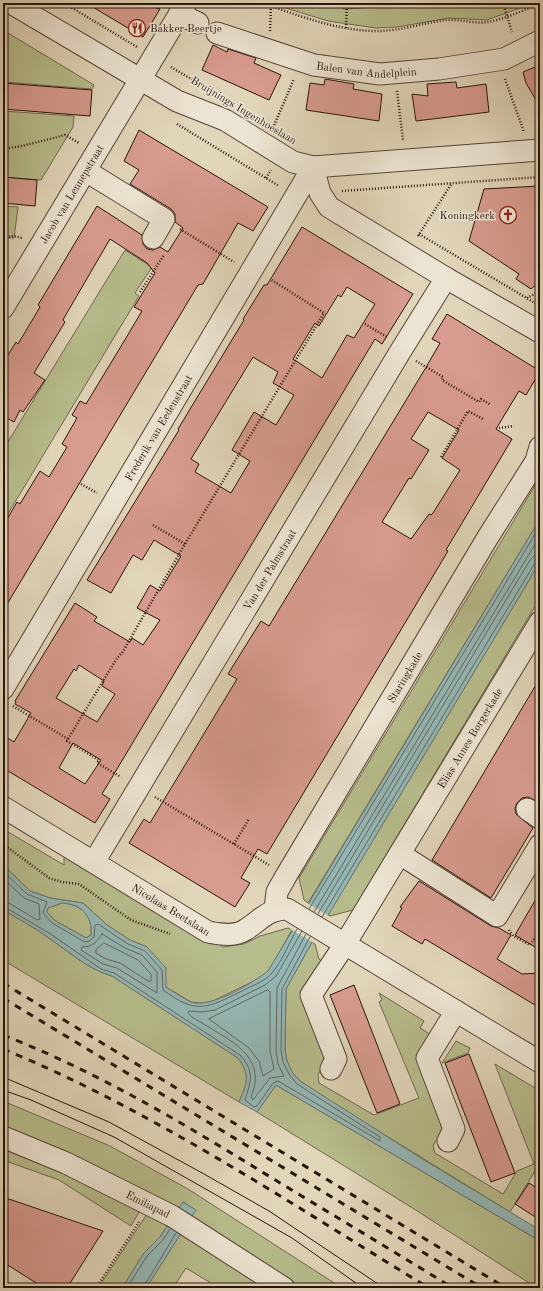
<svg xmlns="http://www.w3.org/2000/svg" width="543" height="1291" font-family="'Old Standard TT',serif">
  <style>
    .green { fill: #b7bc8c; stroke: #70684c }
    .water { fill: #95b8b6; stroke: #6a7672; fill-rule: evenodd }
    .pier { fill: #e1d5ba }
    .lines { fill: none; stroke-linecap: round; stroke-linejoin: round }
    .shore { stroke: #606661; stroke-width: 1 }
    .building { fill: #d79b8f; stroke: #2a140c; fill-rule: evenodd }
    .minor-casing { stroke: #584438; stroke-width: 23 }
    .path { stroke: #2a140c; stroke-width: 2.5; stroke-dasharray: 1 2; stroke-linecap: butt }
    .minor { stroke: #ece4d2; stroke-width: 21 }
    .tram { stroke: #2a140c; stroke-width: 1 }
    .rail { stroke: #2a140c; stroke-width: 3; stroke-dasharray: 7 7; stroke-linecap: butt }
    .labels { text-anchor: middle; stroke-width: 3; stroke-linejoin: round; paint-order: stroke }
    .poi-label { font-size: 11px; fill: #2a140c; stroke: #ece4d2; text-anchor: start }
    .street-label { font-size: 11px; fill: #2a140c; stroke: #ece4d2 }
  </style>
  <rect width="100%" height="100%" fill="#e1d5ba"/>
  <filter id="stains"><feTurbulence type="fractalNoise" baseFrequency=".005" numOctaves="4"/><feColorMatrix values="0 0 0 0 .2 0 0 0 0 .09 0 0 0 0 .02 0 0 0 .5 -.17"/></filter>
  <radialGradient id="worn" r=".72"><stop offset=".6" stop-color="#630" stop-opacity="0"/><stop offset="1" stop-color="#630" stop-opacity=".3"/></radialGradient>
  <path class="green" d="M278,3H343V9L445,3H534L487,20L449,18L397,27L376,28L328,21L276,5Z
    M3,30L94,85L92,89L3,82Z
    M3,111L74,116L73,127L41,180L3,177Z
    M3,206L18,207L14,238H8L3,245Z
    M125,250L152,267L135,293L139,296L3,522V450Z
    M540,477V519L308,903L304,900L299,878Z
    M540,562V598L353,910L330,916L328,915Z
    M3,829L64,865V851L223,947L244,944L260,936L288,928L292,930L268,972L260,978L213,1001L202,1003L191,1002L166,987L147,947L130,940L107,925L83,903L50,898L30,891L3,865Z
    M62,903C81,904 93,916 91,935L86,938L54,920L47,912L48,908Z
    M3,910C17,918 32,926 46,936C67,950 87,969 112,976L238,1058C251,1075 247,1084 239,1102L3,960Z
    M312,942L315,944L319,959L324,963L310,986L329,1053L318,1075L319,1083L374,1115L419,1098L379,1002L382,1000L379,993L424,1021L420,1028L433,1036L443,1129L433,1146L435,1153L503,1194L517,1171L534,1164L495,1064L540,1091V1163L510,1212L333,1103L300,1081L292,1072L287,1061L285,1050L286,989Z
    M456,1041L470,1048L468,1053L442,1063Z
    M276,1085L540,1241V1288H537L411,1207L257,1112Z
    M3,1101L110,1146L188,1189L342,1288H292L189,1220L195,1210L183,1202L176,1213L3,1134Z
    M3,1142L142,1207L131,1226L59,1180L3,1160Z
    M149,1211L170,1222L160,1237L144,1253L122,1288H98Z
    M184,1228L274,1288H219L186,1268L173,1288H146Z"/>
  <path class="water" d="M540,519V562L312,942L286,989L285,1050L287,1061L292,1072L300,1081L424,1160L540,1230V1241L276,1085L257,1112L239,1102C247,1084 251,1075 238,1058L112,976C87,969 67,950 46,936C32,926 17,918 3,910V865L30,891L50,898L83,903L107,925L130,940L147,947L166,968V987C174,992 182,998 191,1002C210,1009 253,983 268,971ZM62,903C81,904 93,916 91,935L86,938L54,920L47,912L48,908Z
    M183,1202L196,1210L146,1288H122L144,1253L160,1237Z"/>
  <path class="pier" d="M307,903L329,916L314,943L290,929Z"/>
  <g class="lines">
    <path class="shore" d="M3,871L27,894L47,902L43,913L52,923L83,941L88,942L94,937L95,925L98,924L128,944L145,951L162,970L163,990C197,1015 207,1008 242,991C251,986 264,982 271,974C282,962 289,943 297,929
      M3,878L24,898L39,904L40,919L37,920L9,903L3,901
      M3,906L49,933L101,969L114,973L240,1055C255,1072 251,1080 245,1100L254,1107L257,1106L273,1083L278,1081L380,1141V1137L297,1084L289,1074L283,1062L281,1050L282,989L310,937
      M309,909L540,526
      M314,912L540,536
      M318,914L530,560L534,556L540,555
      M322,917L535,563L540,560
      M302,931L276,976L265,985L215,1010L202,1012L189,1011L188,1012C190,1017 197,1020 202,1023C231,1041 268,1057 251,1097L253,1100L270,1078L284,1076L278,1064L276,1051L277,988L306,934
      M102,934L125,948L142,955L157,972V993L117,968L103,964L81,950L82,947C92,947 97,942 102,934Z
      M104,943L138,960L151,974V981H148L120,963L106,959L96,953V950Z
      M268,990L270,992V1051L274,1069L263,1076L259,1061L249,1048L209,1019Z
      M127,1288L147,1256L163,1240L170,1229
      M143,1288L176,1233"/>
  </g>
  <path class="building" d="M86,3H159L156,8L160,9L143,37Z
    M213,45L227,52L228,49L256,58L254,63L281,75L269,100L202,70Z
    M540,65V107L526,83L523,72Z
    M325,79L354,84L353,89L382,94L379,121L306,110L310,83L324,85Z
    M456,82L457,88L486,84L489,112L416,121L412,94L428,96L427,84Z
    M3,83L92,90L90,116L3,109Z
    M139,130L268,207L253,231L238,223L203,284L198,285L3,611V526L17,502L20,504L40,471L49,477L67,447L62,444L77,418L72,415L80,401L86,404L126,338L142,311L134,307L155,273L147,263L110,239L64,318L63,320L65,322L34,373L45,380L23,412L20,410L14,422L3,416V363L16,342L18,344L40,307L38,305L97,206L142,235L143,244L147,249L153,250L160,247L168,252L183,228L175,222V214L171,209L130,184L139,170L124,161Z
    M3,177L37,180L35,206L3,203Z
    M540,186V281L531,289L516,279L519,274L469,241L484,189Z
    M302,227L413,294L382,344L375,339L102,794L110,799L95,823L3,768V735L14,742L31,713L15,704L16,702L15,701L75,603L97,617L94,621L130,642L132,638L143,645L160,620L137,608L150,585L160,591L181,556L154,540L142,560L133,555L111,593L87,580L179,430L178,429L244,320L243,319L264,285H267ZM347,287L375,304L354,338L347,335L322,378L293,359L315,323L319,326L338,295L341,297ZM253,357L278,372L273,383L294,395L276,425L254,412L232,450L250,461L231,493L195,472L199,464L191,459ZM79,665L104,681L102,686L115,694L97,722L56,698L74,669L76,671ZM73,743L101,760L85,784L59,768Z
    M447,314L540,371L526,395L519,391L496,429L512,439L446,550L448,551L267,854L258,849L241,878L250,883L235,907L129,843L144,819L150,823L237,679L228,674L261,621L269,626L425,369L440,343L432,339ZM428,412L459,430L442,458L460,470L433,513L431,515L429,514L411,539L382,522L409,478L411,479L429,450L411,439Z
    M540,678V803L528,797L522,798L517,803L515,808L516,814L533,828L491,898L432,860Z
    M419,881L491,926L499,928L511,935L497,959L522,974L540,973V1008L425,939L422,944L392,926L402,908L400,907Z
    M540,892V950L515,935Z
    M354,985L400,1104L377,1113L330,995Z
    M469,1054L515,1173L491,1182L445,1063Z
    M529,1183L540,1190V1220L515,1204Z
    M3,1197L103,1231L67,1288H44L3,1262Z"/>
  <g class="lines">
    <g class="minor-casing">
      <g id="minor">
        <path d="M11,3L177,101L225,120L293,162L313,167L540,150"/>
        <path d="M179,14L198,23"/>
        <path id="s1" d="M217,33L314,65L380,74L439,69L504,59L540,41"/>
        <path d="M313,167L320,193L329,207L446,278L540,332"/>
        <path d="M86,171L164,219L153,238"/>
        <path id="s2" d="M3,308L186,3"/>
        <path id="s3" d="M3,689L313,167"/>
        <path id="s4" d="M3,807L208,932C220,934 235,937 245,930C262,920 265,910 287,909L540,1062"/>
        <path d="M527,809L540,818"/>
        <path d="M400,854L497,916L540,845"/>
        <path id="s5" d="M94,862L400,352L446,278"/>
        <path id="s6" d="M275,909L277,892L286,876L488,537L536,461L540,447"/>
        <path id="s7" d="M331,1069L336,1059L311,995L345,944L540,622"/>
        <path id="s8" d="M3,1137L66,1163L172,1216L284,1288"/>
        <path d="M448,1141L454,1129L427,1058L456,1011"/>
      </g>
    </g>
    <path class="path" d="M64,3L137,47
      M261,3L271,6L274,3
      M503,3L512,32
      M346,28L347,3
      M270,31L271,6C305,18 341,31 377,31C400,31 423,23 446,20C460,19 474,24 488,22C505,19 524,10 540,3
      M171,67L213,92
      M505,79L524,132
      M397,91L403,140
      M177,124L279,186
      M273,128L294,79
      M3,149L22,146L65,135L79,143
      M266,178L271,170
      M342,191L540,177
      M180,229L234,262
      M419,234L540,306
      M418,236L452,183
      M3,238L13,236L22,238
      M140,292L164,255
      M527,298L540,291
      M365,324L387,337
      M416,361L443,377L442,380L479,402L481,399L491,405
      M499,428L514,426
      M441,457L468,411L483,419
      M81,484L97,493
      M153,525L185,544
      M13,706L68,739L67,741L99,760L97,763L121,777
      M68,739L117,658L122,653L185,544L324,313L270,279
      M155,797L269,865
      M3,844L49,878L62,882L79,884L131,920L170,934
      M234,844L249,819
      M509,930L513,936L530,945L538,933L540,934
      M96,1288L139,1222"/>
    <use href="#minor" class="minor"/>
    <path class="tram" d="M3,1077L109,1122L204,1174L269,1211L384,1288
      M3,1090L31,1100L114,1137L292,1238L363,1288"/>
    <path class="rail" d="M3,983L506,1288
      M3,998L482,1288
      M3,1035C98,1072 186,1125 272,1178C333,1215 393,1251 453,1288
      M3,1049C152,1110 291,1204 429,1288"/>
  </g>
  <defs>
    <g id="restaurant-ring" transform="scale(0.9)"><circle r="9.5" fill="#ece4d2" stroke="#8f2418" stroke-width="1.5"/><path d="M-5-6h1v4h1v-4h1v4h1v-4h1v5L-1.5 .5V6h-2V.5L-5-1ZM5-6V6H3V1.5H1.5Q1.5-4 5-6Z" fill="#8f2418"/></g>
    <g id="church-ring" transform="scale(0.9)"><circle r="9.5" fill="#ece4d2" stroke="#8f2418" stroke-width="1.5"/><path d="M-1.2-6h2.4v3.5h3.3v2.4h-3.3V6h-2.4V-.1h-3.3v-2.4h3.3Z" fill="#8f2418"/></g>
  </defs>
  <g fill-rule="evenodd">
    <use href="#restaurant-ring" x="137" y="28"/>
    <use href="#church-ring" x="508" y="215"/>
  </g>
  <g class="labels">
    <g class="poi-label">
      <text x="150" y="32">Bakker Beertje</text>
      <text x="495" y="219" text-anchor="end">Koningkerk</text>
    </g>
    <g class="street-label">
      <text dy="4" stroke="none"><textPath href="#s1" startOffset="155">Balen van Andelplein</textPath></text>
      <text transform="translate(244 110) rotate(31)" y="4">Bruijnings Ingenhoeslaan</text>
      <text dy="4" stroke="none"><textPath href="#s2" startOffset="133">Jacob van Lennepstraat</textPath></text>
      <text dy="4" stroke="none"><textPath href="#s3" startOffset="304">Frederik van Eedenstraat</textPath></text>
      <text dy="4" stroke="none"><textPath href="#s5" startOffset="341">Van der Palmstraat</textPath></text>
      <text dy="4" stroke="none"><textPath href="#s6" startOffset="267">Staringkade</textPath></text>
      <text dy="4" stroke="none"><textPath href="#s7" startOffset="382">Elias Annes Borgerkade</textPath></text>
      <text dy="4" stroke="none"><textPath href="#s4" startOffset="197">Nicolaas Beetslaan</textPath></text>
      <text dy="4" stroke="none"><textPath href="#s8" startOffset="160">Emiliapad</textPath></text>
    </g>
  </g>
  <rect width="543" height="1291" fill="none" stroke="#e1d5ba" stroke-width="16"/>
  <rect x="4" y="4" width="535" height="1283" fill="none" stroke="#2a140c" stroke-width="2"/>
  <rect x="8" y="8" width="527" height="1275" fill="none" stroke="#2a140c"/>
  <rect width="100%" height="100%" filter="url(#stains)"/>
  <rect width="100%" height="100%" fill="url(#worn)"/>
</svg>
